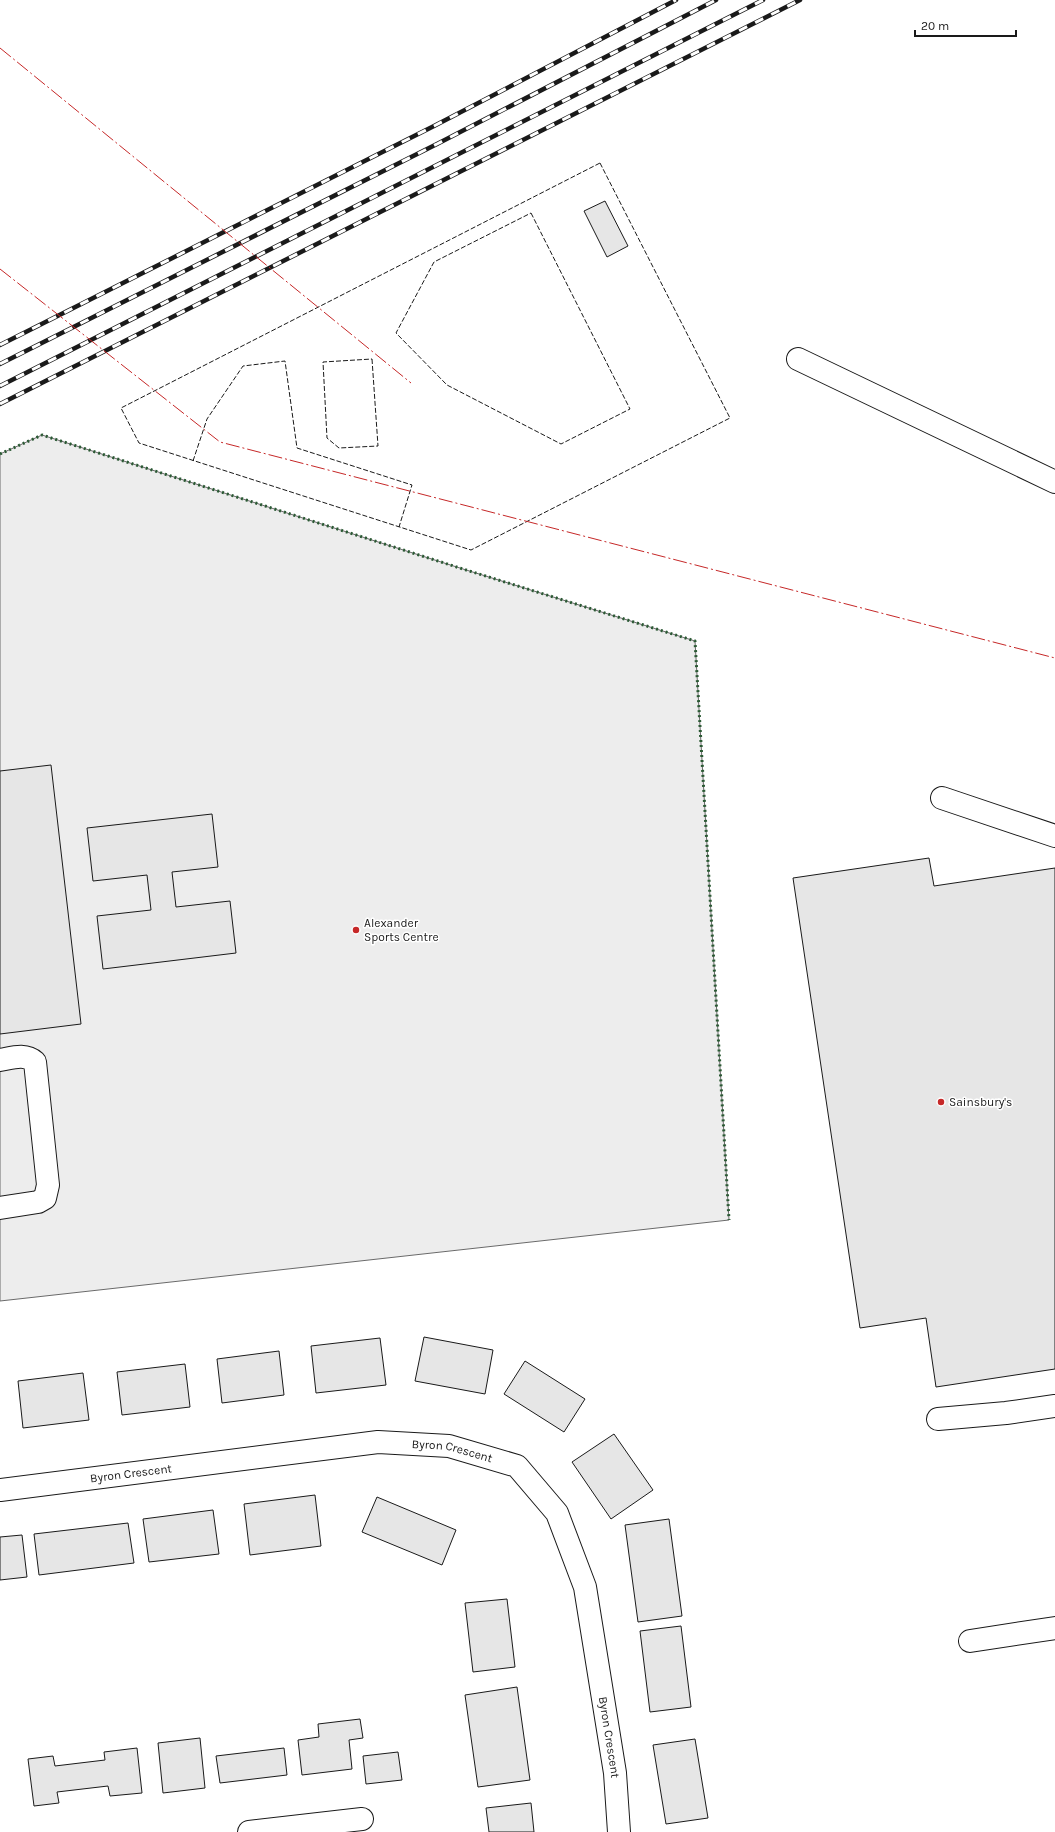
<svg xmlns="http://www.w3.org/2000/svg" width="1055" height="1832" font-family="Karla,sans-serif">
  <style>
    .green { fill: #ededed; stroke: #6a6a6a }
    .building { fill: #e6e6e6; stroke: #1a1a1a }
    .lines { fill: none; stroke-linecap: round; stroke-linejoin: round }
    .minor-casing { stroke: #1a1a1a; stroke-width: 24 }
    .minor { stroke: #fff; stroke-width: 22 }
    .rail-casing { stroke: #1a1a1a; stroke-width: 4.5 }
    .rail { stroke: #fff; stroke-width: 3; stroke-dasharray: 9; stroke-linecap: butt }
    .hedge { stroke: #2b5a34; stroke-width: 3; stroke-dasharray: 2 3; stroke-linecap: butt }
    .fence { stroke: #1a1a1a; stroke-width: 1; stroke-dasharray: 5 2; stroke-linecap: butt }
    .power { stroke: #c62828; stroke-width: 1; stroke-dasharray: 14 3 2 3; stroke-linecap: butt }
    .poi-dot { fill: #c62828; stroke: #fff; stroke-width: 1.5 }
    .labels { text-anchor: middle; stroke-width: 3; stroke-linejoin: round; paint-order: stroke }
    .poi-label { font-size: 12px; fill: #1a1a1a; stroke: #fff; text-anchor: start }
    .street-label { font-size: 12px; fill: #1a1a1a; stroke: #fff }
  </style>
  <rect width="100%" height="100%" fill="#fff"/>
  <path class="green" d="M42,435L463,569L695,641L729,1220L0,1301V454Z"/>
  <path class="building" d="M605,201L628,246L607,257L584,211Z
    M51,765L81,1024L0,1034V771Z
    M212,814L218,867L172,872L176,907L230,901L236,953L103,969L97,916L151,910L147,875L93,881L87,828Z
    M929,858L934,886L1055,868V1369L936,1387L926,1318L860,1328L793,878Z
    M424,1337L493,1350L485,1394L415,1381Z
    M380,1338L386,1385L316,1393L311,1346Z
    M279,1351L284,1395L222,1403L217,1359Z
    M525,1361L585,1399L564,1432L504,1394Z
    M185,1364L190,1407L122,1415L117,1372Z
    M83,1373L89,1420L23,1428L18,1381Z
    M614,1434L653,1490L611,1519L572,1462Z
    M315,1495L321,1546L250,1555L244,1504Z
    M377,1497L456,1530L442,1565L362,1532Z
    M213,1510L219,1554L149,1562L143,1519Z
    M669,1519L682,1616L638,1622L625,1525Z
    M128,1523L134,1563L39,1575L34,1534Z
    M22,1535L27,1577L0,1580V1537Z
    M507,1599L515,1667L473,1672L465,1603Z
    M681,1626L691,1707L650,1712L640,1631Z
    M517,1687L530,1780L478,1787L465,1695Z
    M360,1719L363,1738L349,1740L352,1769L302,1775L298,1740L319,1737L318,1724Z
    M200,1738L205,1788L163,1793L158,1743Z
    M695,1739L708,1818L666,1824L653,1745Z
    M137,1748L142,1793L110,1796L108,1786L57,1792L59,1803L34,1806L28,1759L53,1756L55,1766L105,1760L104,1752Z
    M284,1748L287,1775L220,1783L216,1756Z
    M398,1752L402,1780L366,1784L363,1756Z
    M531,1803L534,1832H489L486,1808Z"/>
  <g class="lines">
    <g class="minor-casing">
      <g id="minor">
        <path d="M798,359L1055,482"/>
        <path d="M942,798L1055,836"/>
        <path d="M0,1060C12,1058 25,1053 35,1062L48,1185L45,1198L38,1202L0,1208"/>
        <path d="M938,1419L1006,1413L1055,1406"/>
        <path id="s1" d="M0,1490L378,1442L449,1446L517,1466L557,1513L585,1587L615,1773L619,1832"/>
        <path d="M970,1641L1055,1628"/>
        <path d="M249,1832L362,1819"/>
      </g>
    </g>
    <use href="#minor" class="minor"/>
    <g class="rail-casing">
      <path id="rail" d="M0,345L434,126L676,0
        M0,364L437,144L716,0
        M0,386L763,0
        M0,404L800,0"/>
    </g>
    <use href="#rail" class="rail"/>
    <path class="hedge" d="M0,454L42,435L463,569L695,641L729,1220"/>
    <path class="fence" d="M600,163L730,418L471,550L139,443L121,408Z
      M531,213L630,409L561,444L447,385L396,333L434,262Z
      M372,359L378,446L339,448L327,438L323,362Z
      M193,461L207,419L243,366L285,361L297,448L412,485L399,527"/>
    <path class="power" d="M0,48L411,383
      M0,269L220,442L1055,658"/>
  </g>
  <g class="poi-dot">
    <circle cx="356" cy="930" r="4"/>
    <circle cx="941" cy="1102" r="4"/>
  </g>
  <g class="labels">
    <g class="poi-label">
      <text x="364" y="927">Alexander<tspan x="364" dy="14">Sports Centre</tspan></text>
      <text x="949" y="1106">Sainsbury's</text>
    </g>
    <g class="street-label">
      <text dy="4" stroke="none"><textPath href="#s1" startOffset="456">Byron Crescent</textPath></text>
      <text dy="4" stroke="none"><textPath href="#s1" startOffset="132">Byron Crescent</textPath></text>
      <text dy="4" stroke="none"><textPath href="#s1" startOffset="816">Byron Crescent</textPath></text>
    </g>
  </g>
  <path d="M915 30v6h101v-6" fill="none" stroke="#1a1a1a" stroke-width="2"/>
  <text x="921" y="30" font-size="12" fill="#1a1a1a" stroke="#ffffff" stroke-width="3" paint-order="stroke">20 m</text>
</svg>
